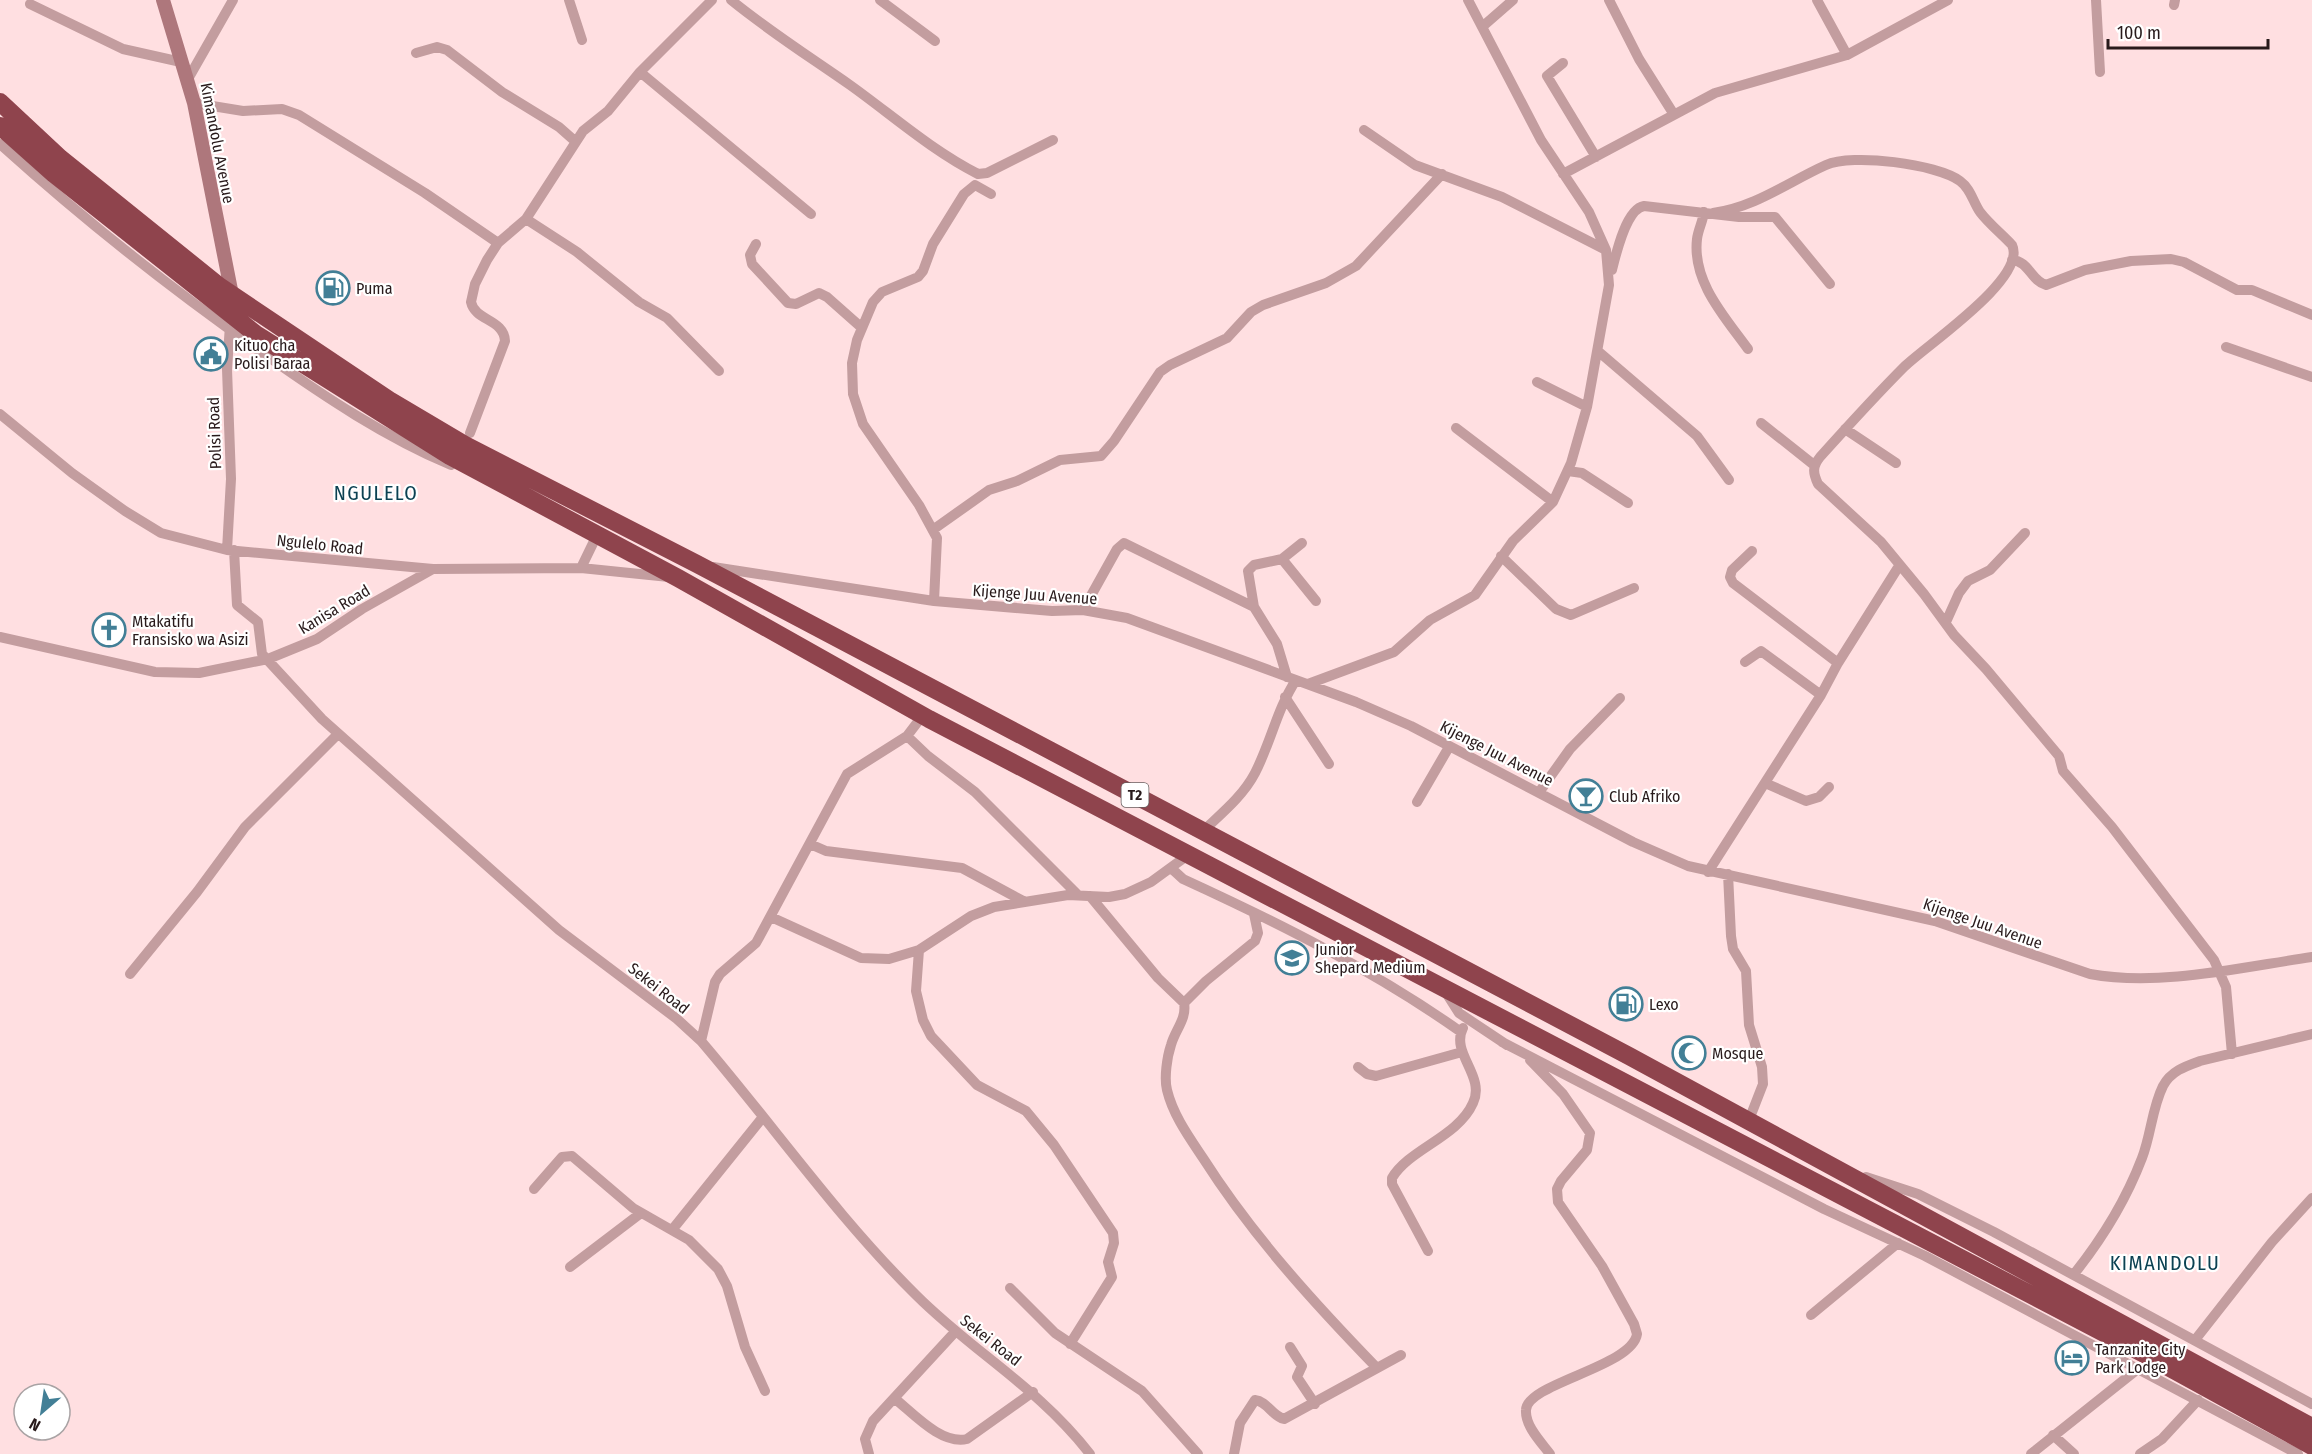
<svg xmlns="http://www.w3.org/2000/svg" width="2312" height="1454" font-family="'Fira Sans Condensed',sans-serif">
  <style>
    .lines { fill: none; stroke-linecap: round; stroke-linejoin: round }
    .street { stroke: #c39d9f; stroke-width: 10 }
    .secondary { stroke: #ae777c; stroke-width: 14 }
    .highway { stroke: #8f444d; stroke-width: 18 }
    .labels { text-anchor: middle; stroke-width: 4.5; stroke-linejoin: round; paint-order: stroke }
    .shield { fill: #fff; stroke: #685f5f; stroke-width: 1.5 }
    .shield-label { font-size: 15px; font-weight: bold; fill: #281a1b }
    .street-label { font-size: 16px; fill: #281a1b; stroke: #fff }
    .poi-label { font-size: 16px; fill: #281a1b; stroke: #fff; text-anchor: start }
    .quarter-label { font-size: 20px; letter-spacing: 1.5px; fill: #0c4152; stroke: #fff }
  </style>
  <rect width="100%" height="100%" fill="#ffdfe1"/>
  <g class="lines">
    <path class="street" d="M569,0L582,40
      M731,0C769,31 810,57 850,85C892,115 931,150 978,174L987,173L1053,140
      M880,0L935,41
      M1609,0L1639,59L1673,113
      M1817,0L1847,55
      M2096,0L2100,72
      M30,4L123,49L181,62
      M2174,5L2175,0
      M1482,27L1513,0
      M416,53L437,47L447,50L502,92L559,127L576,142
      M1563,63L1547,76L1596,157
      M640,72L811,214
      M188,79L233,0
      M194,103L243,111L282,109L299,115L425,193L498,243
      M1364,130L1415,165L1502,197L1606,250
      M0,144C84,220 174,291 267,356C325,397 385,437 451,465
      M1563,174L1715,93L1847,55L1948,0
      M1704,212C1703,221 1698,230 1697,239C1692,282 1725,317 1748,349
      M1713,213C1756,207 1788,182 1826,165C1852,153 1937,164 1960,181C1971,189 1973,202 1980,212C1989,224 2002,234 2012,245C2028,278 1925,346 1904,367C1875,396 1847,427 1820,457C1812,467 1813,473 1818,484L1881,542L1924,594L1954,635L1986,669L2059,756L2063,771L2112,827L2214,960L2226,987L2232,1054
      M526,219L577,252L639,302L667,318L719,371
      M756,244L750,255L752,264L788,303L796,304L819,293L827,297L862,328
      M2012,260C2029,261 2031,281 2046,285L2085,270L2131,261L2171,259L2184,262L2237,290H2252L2312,315
      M1612,270C1616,254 1626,209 1644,206L1739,217H1775L1830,284
      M2226,347L2312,377
      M1599,352L1697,436L1729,480
      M1537,382L1587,407
      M0,414L72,473L125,511L161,533L227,550L433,569L581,568L669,577
      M1761,423L1814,465
      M1456,428L1553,502
      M1845,429L1896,463
      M470,433L505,341C504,319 475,321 471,302L475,284L487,260L498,243L526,219L583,131L608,111L640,72L712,0
      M1568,471L1582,473L1628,503
      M934,529L989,490L1017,481L1060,460L1101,456L1114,441L1160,372L1170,365L1227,338L1251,312L1263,305L1326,283L1356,266L1442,174
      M227,550L231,479L227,369L230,325
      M234,550L237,605L258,622L262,654L322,719L559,930L677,1019L701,1041C773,1125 837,1217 916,1295C974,1353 1038,1387 1090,1454
      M1752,551L1732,570L1730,577L1733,583L1838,663
      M1501,556L1556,609L1571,615L1634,588
      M1282,559L1316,601
      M713,567L934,601L1052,611L1083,610L1127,618L1356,702L1411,726L1633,842L1688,866L1935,921L2090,974C2160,987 2242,967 2312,957
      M581,568L597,535
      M934,601L937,538L919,505L863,424L853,394L852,363L857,340L873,302L882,292L918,277L923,271L933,244L964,194L975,185L991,194
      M1083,610L1117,549L1124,543L1254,607
      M1946,622L1959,593L1968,581L1990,570L2025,533
      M0,637L155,672L199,673L268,659L317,639L362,609L433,569
      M1745,662L1761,651L1821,695
      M1287,677L1277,644L1254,607L1248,571L1254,565L1282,559L1302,543
      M1308,684L1394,652L1430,620L1475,595L1513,541L1553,502L1571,463L1587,407L1609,285L1606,250L1589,212L1541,140L1468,0
      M1285,697L1329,764
      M907,736L928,756L975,792L1077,894
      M1765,783L1806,801L1819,797L1829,787
      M1540,791L1570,749L1620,698
      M1417,802L1449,747
      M1203,831C1222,813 1243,796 1255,773C1271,742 1277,709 1296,680
      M810,844L826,851L962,868L1025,902
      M1171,868L1183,879C1279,923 1375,971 1461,1032
      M1708,872L1821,695L1838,663L1899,566
      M1728,874L1731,936L1733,949L1746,971L1749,1025L1762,1067L1763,1084L1749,1120
      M1090,896L1158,978L1184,1003C1187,1019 1175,1030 1171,1045C1167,1057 1164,1078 1167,1090C1173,1115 1189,1137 1203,1158C1252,1235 1314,1303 1377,1368
      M771,917L861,958L889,959L919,950L971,916L994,907L1068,895L1109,897L1125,894L1151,882L1188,855
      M919,950L916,991L923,1020L931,1036L977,1085L1026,1111L1054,1145L1113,1233L1114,1243L1108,1262L1112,1277L1070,1344
      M130,974L197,892L245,827L338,734
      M1445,991L1459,1013L1507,1045
      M1184,1003L1206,981L1255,941L1258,933L1254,914
      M701,1041L715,982L720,974L756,943L847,774L907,736L923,715
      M1502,1042L1824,1209L1925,1256L2298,1454
      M1530,1060L1563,1094L1590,1133L1587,1150L1561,1181L1557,1189L1558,1202L1602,1266L1634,1324L1637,1334C1632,1367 1527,1383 1526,1410C1525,1426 1541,1442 1550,1454
      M1358,1067L1367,1074L1376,1076L1462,1052
      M1866,1177L1918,1194L1994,1232L2312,1404
      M534,1189L562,1157L572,1156L633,1208L689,1240L718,1269L727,1286L745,1347L765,1391
      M672,1230L763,1117
      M1428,1251L1392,1184V1178C1409,1149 1458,1137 1473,1103C1486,1076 1450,1053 1463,1028
      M570,1267L641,1213
      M2074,1274C2102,1239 2126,1200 2142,1158C2151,1135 2152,1108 2163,1086C2171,1071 2186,1066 2200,1061L2312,1034
      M1010,1288L1055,1333L1142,1391L1198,1454
      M1811,1315L1898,1243
      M2195,1340L2272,1242L2312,1198
      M1290,1347L1302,1366L1297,1377L1315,1404
      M894,1398C913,1413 941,1445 967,1439L1033,1392
      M2053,1435L2074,1454
      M869,1454L865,1439L873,1421L955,1332
      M1234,1454L1240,1423L1255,1400C1267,1401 1272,1416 1284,1419L1401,1355
      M2031,1454L2139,1368
      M2140,1454L2162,1439L2198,1400"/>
    <path class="secondary" d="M163,0L194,103L232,295"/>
    <path class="highway" d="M0,102L60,158L219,286L389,400L465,445L697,564L1629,1056L2312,1427
      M0,126L54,174L257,335L450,456L678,578L929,719L2150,1357L2312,1446"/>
  </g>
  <defs>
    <g id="fuel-ring" transform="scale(1.725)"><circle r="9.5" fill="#fff" stroke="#427f96" stroke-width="1.5"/><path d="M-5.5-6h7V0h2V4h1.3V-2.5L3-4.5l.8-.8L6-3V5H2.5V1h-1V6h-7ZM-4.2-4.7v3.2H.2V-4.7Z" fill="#427f96"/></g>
    <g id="civic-ring" transform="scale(1.725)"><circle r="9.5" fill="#fff" stroke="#427f96" stroke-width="1.5"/><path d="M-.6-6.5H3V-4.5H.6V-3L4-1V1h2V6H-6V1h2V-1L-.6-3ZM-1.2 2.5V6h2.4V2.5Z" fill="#427f96"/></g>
    <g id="church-ring" transform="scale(1.725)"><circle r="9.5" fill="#fff" stroke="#427f96" stroke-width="1.5"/><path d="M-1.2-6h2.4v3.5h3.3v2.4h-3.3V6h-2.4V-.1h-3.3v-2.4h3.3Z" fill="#427f96"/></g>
    <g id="bar-ring" transform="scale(1.725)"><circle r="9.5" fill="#fff" stroke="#427f96" stroke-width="1.5"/><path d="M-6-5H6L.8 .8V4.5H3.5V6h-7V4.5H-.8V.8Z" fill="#427f96"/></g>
    <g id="school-ring" transform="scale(1.725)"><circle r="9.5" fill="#fff" stroke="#427f96" stroke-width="1.5"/><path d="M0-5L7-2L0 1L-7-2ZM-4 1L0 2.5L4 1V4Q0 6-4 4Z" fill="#427f96"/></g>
    <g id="mosque-ring" transform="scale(1.725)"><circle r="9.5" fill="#fff" stroke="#427f96" stroke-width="1.5"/><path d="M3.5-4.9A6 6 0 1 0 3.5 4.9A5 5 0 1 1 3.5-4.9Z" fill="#427f96"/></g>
    <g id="hotel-ring" transform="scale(1.725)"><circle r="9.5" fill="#fff" stroke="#427f96" stroke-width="1.5"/><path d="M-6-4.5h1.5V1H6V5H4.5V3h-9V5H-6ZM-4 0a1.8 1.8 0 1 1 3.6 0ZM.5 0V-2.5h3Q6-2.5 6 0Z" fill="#427f96"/></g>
  </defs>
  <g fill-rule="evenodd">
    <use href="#fuel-ring" x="333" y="288"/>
    <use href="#civic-ring" x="211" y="354"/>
    <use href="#church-ring" x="109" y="630"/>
    <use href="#bar-ring" x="1586" y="796"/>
    <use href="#school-ring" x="1292" y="958"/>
    <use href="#fuel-ring" x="1626" y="1004"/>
    <use href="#mosque-ring" x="1689" y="1053"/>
    <use href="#hotel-ring" x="2072" y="1358"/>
  </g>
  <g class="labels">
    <rect class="shield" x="1121.5" y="783" width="27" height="24" rx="4.5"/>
    <g class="shield-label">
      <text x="1135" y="800">T2</text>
    </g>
    <g class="street-label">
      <text transform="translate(218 143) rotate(79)" y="6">Kimandolu Avenue</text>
      <text transform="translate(214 433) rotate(-92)" y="6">Polisi Road</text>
      <text transform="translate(320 544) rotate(6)" y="6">Ngulelo Road</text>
      <text transform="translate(1035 594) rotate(4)" y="6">Kijenge Juu Avenue</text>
      <text transform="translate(334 609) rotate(-31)" y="6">Kanisa Road</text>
      <text transform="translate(1497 753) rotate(27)" y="6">Kijenge Juu Avenue</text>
      <text transform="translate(1983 923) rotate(19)" y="6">Kijenge Juu Avenue</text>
      <text transform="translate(659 988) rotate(38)" y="6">Sekei Road</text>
      <text transform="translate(991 1340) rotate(38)" y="6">Sekei Road</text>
    </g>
    <g class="poi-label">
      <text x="356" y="294">Puma</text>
      <text x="234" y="351">Kituo cha<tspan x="234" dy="18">Polisi Baraa</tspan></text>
      <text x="132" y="627">Mtakatifu<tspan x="132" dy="18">Fransisko wa Asizi</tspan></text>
      <text x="1609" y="802">Club Afriko</text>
      <text x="1315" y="955">Junior<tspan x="1315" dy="18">Shepard Medium</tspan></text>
      <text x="1649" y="1010">Lexo</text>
      <text x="1712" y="1059">Mosque</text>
      <text x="2095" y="1355">Tanzanite City<tspan x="2095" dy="18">Park Lodge</tspan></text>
    </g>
    <g class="quarter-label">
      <text x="376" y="500">NGULELO</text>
      <text x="2165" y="1270">KIMANDOLU</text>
    </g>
  </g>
  <g transform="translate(42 1412) rotate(209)"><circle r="28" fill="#ffffff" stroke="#a9a3a4" stroke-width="1.5"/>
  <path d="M0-4.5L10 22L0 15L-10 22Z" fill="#427f96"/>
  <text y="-9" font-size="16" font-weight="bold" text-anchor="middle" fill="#281a1b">N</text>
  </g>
  <path d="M2108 39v9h160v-9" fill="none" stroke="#281a1b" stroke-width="3"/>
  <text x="2117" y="39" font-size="18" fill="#281a1b" stroke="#ffffff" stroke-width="4.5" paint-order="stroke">100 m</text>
</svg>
